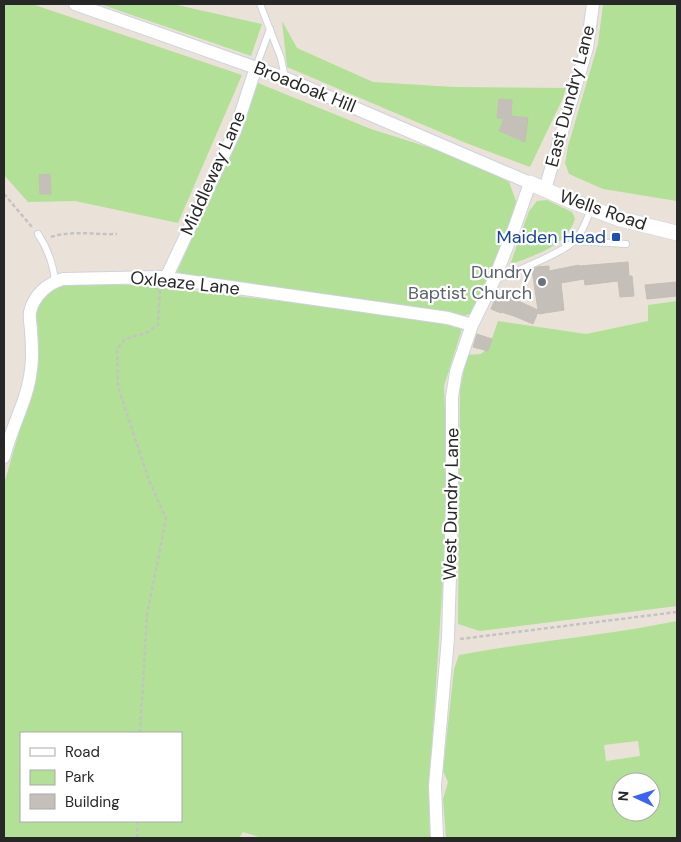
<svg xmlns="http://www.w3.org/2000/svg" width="681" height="842" font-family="'DM Sans',sans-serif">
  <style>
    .green { fill: #b2e096; fill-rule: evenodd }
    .building { fill: #c5bfb9; stroke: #c5beb3 }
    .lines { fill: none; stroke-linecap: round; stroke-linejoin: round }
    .service-casing { stroke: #ced2e0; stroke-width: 8 }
    .minor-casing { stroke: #ced2e0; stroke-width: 14 }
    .tertiary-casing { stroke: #ced2e0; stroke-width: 16 }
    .path { stroke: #c3c3c3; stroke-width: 2.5; stroke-dasharray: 4 2.5; stroke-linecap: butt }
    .service { stroke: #fff; stroke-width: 6 }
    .minor { stroke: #fff; stroke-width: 12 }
    .tertiary { stroke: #fff; stroke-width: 15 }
    .transit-dot { fill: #1a4fb4; stroke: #fff; stroke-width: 2 }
    .worship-dot { fill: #6b7280; stroke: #fff; stroke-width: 2 }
    .labels { text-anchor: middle; stroke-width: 4.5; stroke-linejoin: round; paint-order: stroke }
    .street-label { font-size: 18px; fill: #272727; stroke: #fff }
    .transit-label { font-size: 18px; fill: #164399; stroke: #fff; text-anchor: end }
    .worship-label { font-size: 18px; fill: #5b616d; stroke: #fff; text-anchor: end }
  </style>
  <rect width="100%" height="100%" fill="#eae2d9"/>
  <path class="green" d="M4,4H32L242,75L178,223L75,201L28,202L4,175Z
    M100,4H173L262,24L251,56Z
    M603,4H677V201L603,189L569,174L565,163L568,146L598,44Z
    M282,21L297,48L373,82L454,87L566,88L563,98L530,167L466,143L287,67Z
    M258,83L371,129L466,159L509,182L516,201L510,230L472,313L464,316L360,299L176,274L241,130Z
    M547,200L572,212L575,218C568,247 533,255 510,265L529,211L537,201Z
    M64,282L150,286L340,308L432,321L462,329L444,386L447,460L444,563L429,791L430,838H262L243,832L239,838H4V484L27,405L35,317L39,301L52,289ZM21,733H181V821H21Z
    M677,301V606L480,631L458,624L460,390L467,355L481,354L489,347L498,321L586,334L648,321V305Z
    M677,621V838H446L443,799L448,782L443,771L454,669L459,655C532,641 605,636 677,621ZM638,741L640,756L606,761L604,745ZM621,782H651V812H621Z"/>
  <path class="building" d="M499,99L512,100L511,116L528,118L525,142L499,131L504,119L497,118Z
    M50,174L51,194H40L39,175Z
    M628,262L629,276H632L634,296L620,297L618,281L585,285L584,279L561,283L564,310L539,314L538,312L533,324L514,316L501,312V313L491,309L498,292L538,310L532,270L537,267L549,266V271L579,265V266Z
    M677,282V296L647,299L645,285Z
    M477,334L492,339L488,351L473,347Z"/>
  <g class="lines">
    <g class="service-casing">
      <path id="service" d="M260,4L281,58L285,78
        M256,67L270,29
        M38,234C48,249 53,263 55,281
        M575,241L626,244
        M495,280C513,272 564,253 575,240C583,232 587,219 591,209"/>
    </g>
    <g class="minor-casing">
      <path id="minor" d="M75,4L285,78L530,183L514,229L494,280L472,325L456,372L452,397V508L448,638L435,786L437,838
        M545,189L587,48L593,4
        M166,278L235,131L256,67
        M4,457C11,427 28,400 31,369C33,357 32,344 31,331C31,326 29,318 30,312C34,295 48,283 63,279L160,277L448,318L472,325"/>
    </g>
    <g class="tertiary-casing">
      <path id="tertiary" d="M530,183L571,201L620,219L677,233"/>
    </g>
    <path class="path" d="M4,194L32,227
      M51,237C72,230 95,235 117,234
      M460,639L677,612
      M140,733L147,615L166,519L149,480L118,387L117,349L125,339L146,333L158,325L160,288
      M137,838L138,821"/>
    <use href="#service" class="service"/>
    <use href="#minor" class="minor"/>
    <use href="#tertiary" class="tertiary"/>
  </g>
  <rect class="transit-dot" x="611" y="232" width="10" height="10" rx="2.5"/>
  <circle class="worship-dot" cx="542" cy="282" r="5"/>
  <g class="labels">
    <g class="street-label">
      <text transform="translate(305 87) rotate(22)" y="6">Broadoak Hill</text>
      <text transform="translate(570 96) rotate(-75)" y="6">East Dundry Lane</text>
      <text transform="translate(213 173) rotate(-66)" y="6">Middleway Lane</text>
      <text transform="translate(603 210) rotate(19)" y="6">Wells Road</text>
      <text transform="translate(185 283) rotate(6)" y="6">Oxleaze Lane</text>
      <text transform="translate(451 504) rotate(-89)" y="6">West Dundry Lane</text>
    </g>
    <g class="transit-label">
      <text x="606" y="243">Maiden Head</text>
    </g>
    <g class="worship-label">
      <text x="532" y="278">Dundry<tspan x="532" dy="21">Baptist Church</tspan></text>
    </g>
  </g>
  <rect width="681" height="842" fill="none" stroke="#272727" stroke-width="10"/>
  <rect x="20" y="732" width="162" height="90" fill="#ffffff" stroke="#a9a9a9"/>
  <rect x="30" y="748" width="25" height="8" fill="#ffffff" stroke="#a9a9a9"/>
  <text x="65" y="757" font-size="15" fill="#272727">Road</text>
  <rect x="30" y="770" width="25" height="15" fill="#b2e096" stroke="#a9a9a9"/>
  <text x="65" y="782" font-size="15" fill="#272727">Park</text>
  <rect x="30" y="794" width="25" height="15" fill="#c5bfb9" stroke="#a9a9a9"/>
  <text x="65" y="807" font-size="15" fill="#272727">Building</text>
  <g transform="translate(636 797) rotate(274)"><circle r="24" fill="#ffffff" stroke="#a9a9a9"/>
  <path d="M0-4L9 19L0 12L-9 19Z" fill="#3b64f4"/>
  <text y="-8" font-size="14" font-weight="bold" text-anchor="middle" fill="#272727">N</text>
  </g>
</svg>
